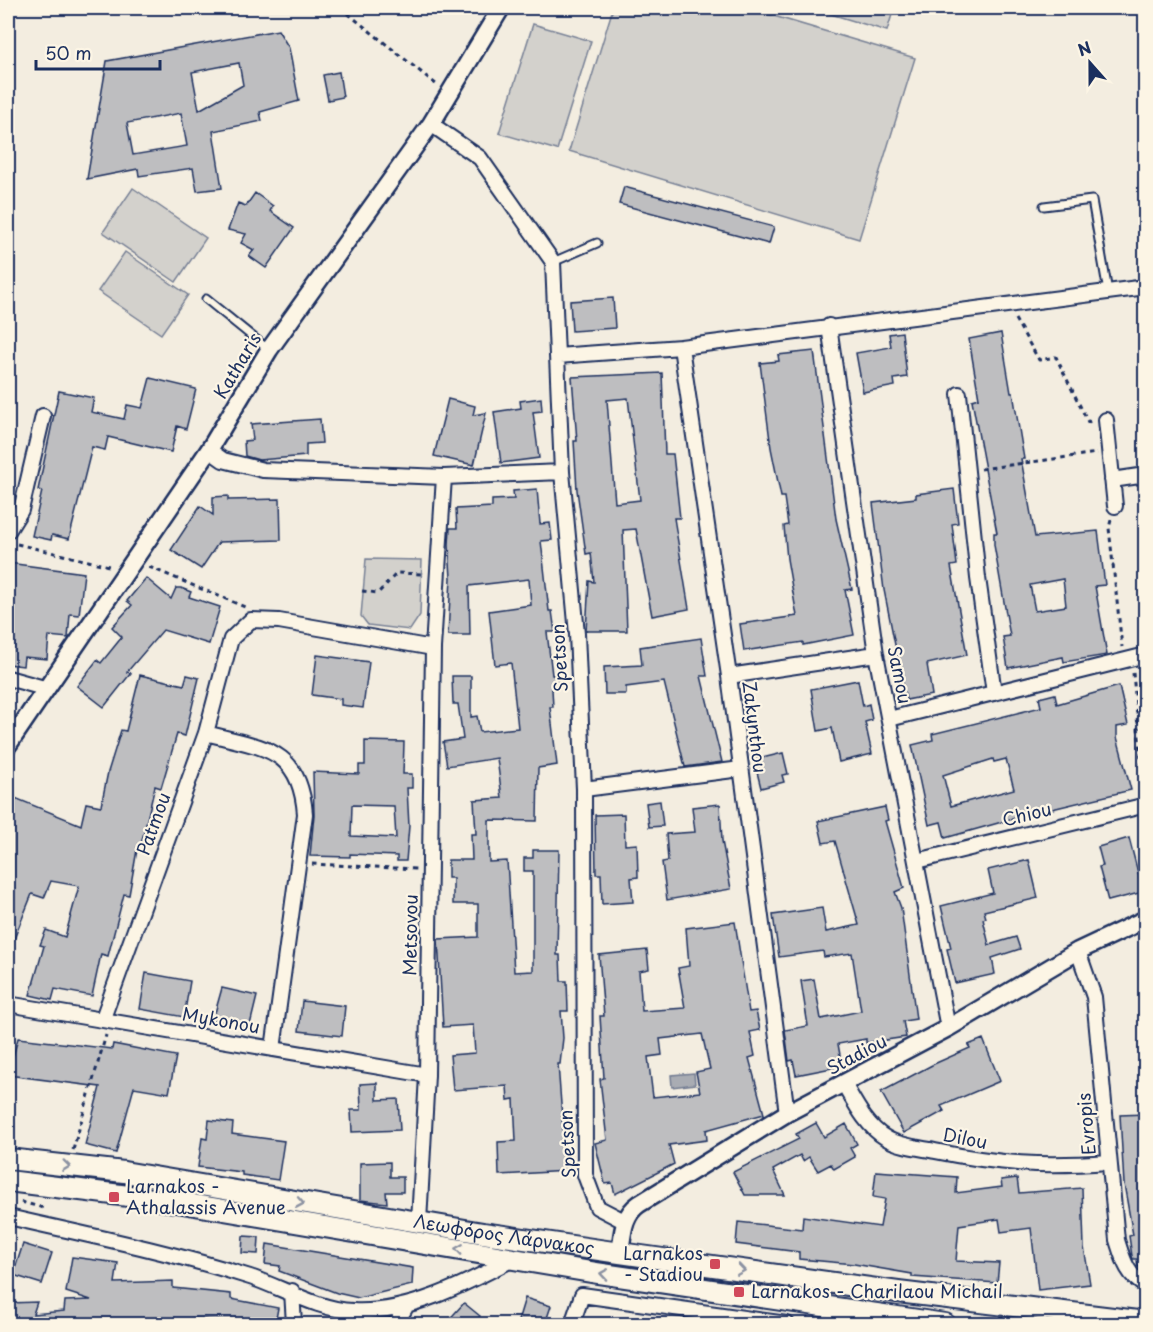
<svg xmlns="http://www.w3.org/2000/svg" width="1153" height="1332" font-family="'Playpen Sans',sans-serif">
  <style>
    .green { fill: #d3d1cc; stroke: #778095; stroke-width: 1.5 }
    .water { fill: #a9acb3; stroke: #707a91; stroke-width: 1.5 }
    .building { fill: #bebec0; stroke: #1b2f5e; stroke-width: 1.5; fill-rule: evenodd }
    .lines { fill: none; stroke-linecap: round; stroke-linejoin: round }
    .service-casing { stroke: #1b2f5e; stroke-width: 11 }
    .minor-casing { stroke: #1b2f5e; stroke-width: 18 }
    .tertiary-casing { stroke: #1b2f5e; stroke-width: 21 }
    .secondary-casing { stroke: #1b2f5e; stroke-width: 24 }
    .path { stroke: #1b2f5e; stroke-width: 3; stroke-dasharray: 4.5 4.5; stroke-linecap: butt }
    .service { stroke: #fcf5e5; stroke-width: 7 }
    .minor { stroke: #fcf5e5; stroke-width: 14 }
    .tertiary { stroke: #fcf5e5; stroke-width: 16 }
    .secondary { stroke: #fcf5e5; stroke-width: 20 }
    .oneway { stroke: #8c92a2 }
    .poi-dot { fill: #d1495b; stroke: #fcf5e5; stroke-width: 2 }
    .labels { text-anchor: middle; stroke-width: 4.5; stroke-linejoin: round; paint-order: stroke }
    .street-label { font-size: 18px; fill: #1b2f5e; stroke: #fcf5e5 }
    .poi-label { font-size: 18px; fill: #1b2f5e; stroke: #fcf5e5; text-anchor: start }
  </style>
  <rect width="100%" height="100%" fill="#f3ede0"/>
  <filter id="ink" filterUnits="userSpaceOnUse"><feTurbulence type="fractalNoise" baseFrequency=".0167" numOctaves="2"/><feDisplacementMap in="SourceGraphic" scale="12" xChannelSelector="R" yChannelSelector="G"/><feConvolveMatrix kernelMatrix="1 2 1 2 8 2 1 2 1" color-interpolation-filters="sRGB"/></filter>
  <g filter="url(#ink)">
    <path class="green" d="M613,8H747L915,58L859,239L569,151Z
      M811,8H894L887,31Z
      M533,24L591,41L557,150L499,133Z
      M133,188L206,238L176,282L103,232Z
      M125,252L188,295L161,334L98,291Z
      M366,559L422,560L420,615L410,630L368,625L361,616Z"/>
    <path class="water" d="M694,1073L695,1084L672,1087L671,1075Z"/>
    <path class="building" d="M278,30L289,48L299,101L260,112L262,121L213,131L222,188L197,191L193,168L139,176L138,169L87,179L107,61ZM239,63L243,85L199,110L192,72ZM181,113L187,146L133,155L127,123Z
      M339,72L343,97L328,100L323,75Z
      M624,187L774,227L769,244L619,204Z
      M255,193L273,206L270,211L294,228L266,268L249,256L254,250L241,243L246,234L228,230L238,203L246,206Z
      M613,298L615,328L572,331L570,301Z
      M902,332L907,377L894,379L895,386L863,392L856,353L891,347L889,334Z
      M1001,333L1011,393H1013L1024,459H1021L1035,537L1098,531L1105,585L1095,586L1107,655L1064,662L1063,657L1008,668L1003,637L1010,636L994,545V533H997L972,400L979,398L969,339ZM1063,579L1066,606L1035,611L1030,585Z
      M814,351L836,519L852,589L845,590L854,635L803,645V642L744,651L740,624L797,616L787,559L784,526L788,525L784,497H781L771,448L760,363L779,361L778,355Z
      M662,373L665,454H673L680,518H674L689,609L652,616L636,529L623,530L627,631H586L589,581L594,582L591,553L586,554L577,490L574,441H577L572,377ZM628,398L640,500L615,503L607,400Z
      M150,378L196,389L186,429L177,426L171,452L108,437L105,450L92,447L69,539L52,535L51,540L32,536L42,491L38,490L59,391L94,398L91,412L124,419L127,405L142,408Z
      M541,398L542,411L533,412L539,458L501,463L494,412L521,408L520,401Z
      M448,399L475,406L473,415L486,413L474,465L434,456Z
      M320,419L322,443L306,444V456L259,460L245,456L244,441L253,440L251,424Z
      M537,489L540,524L550,523L552,540L541,541L549,611H552L555,632H547L552,675H558L559,688L552,689L553,707H550L557,765L538,768L537,821L489,820V862L507,861L514,972L533,971V871H524V858H533V850H559L557,955H560L561,981H567L568,1011H561L563,1038L560,1064H558L566,1171L499,1175L498,1142L516,1141L514,1099L508,1100L507,1086L453,1090L450,1055L475,1053L473,1025L443,1027L438,939L478,937V904H453V878H448V860H472L471,834H476L474,800L502,798L497,758L447,766L443,742L463,739L458,704H453L452,676H471V717L477,716L480,732L518,728L511,663L495,665L489,611L531,605L529,579L469,586L470,635H448L451,578L449,545L450,528H457L456,509L492,507V500L514,499L513,491Z
      M954,489L958,523L952,524L957,565L951,566L967,655L927,664L932,695L906,700L884,590L873,503L916,498V494Z
      M228,496V500L280,499L281,540L219,542L201,569L171,550L200,506L213,515V497Z
      M8,563L84,573L79,615L70,614L68,638L49,636L47,659L24,657L23,666L8,664Z
      M146,578L171,599L176,588H181L191,592L189,597L220,607L209,644L163,630L127,672L131,673L104,707L77,686L97,660L101,663L122,637L112,627L132,605L127,601Z
      M701,638L707,676H701L722,762L685,767L664,682L626,687V694H605L604,667L642,665L640,647Z
      M317,655L369,662L363,708L341,705V699L312,695Z
      M140,675L184,685L187,675L199,678L185,736L177,734L161,788L155,786L141,845L138,844L129,895L124,894L108,956L101,954L92,996L55,989L52,1000L30,995L44,946L40,945L46,930L65,937L79,886L51,881L44,898L32,894L8,954V795L81,825L86,803L101,806L108,772L121,730L126,731Z
      M858,680L863,706L869,704L872,720L865,722L872,754L839,762L832,728L818,731L811,689Z
      M1119,686L1128,725L1117,727V737L1131,790L1023,816L945,838L941,822L929,825L912,745L933,740L932,734L1041,707L1039,698L1055,694L1057,704ZM993,759L994,762L1006,759L1014,789L951,806L943,775Z
      M365,741L404,742L403,774H412V788H407L409,826L406,861H397V856L350,854V857L310,856L314,815L313,772L359,774V765H365ZM352,805L394,806L396,838L351,836Z
      M783,753L788,774L782,775L784,782L761,788L754,760Z
      M660,801L663,826L649,827L646,803Z
      M720,804L722,841L731,889L667,900L662,862L668,861L666,834L695,832L692,807Z
      M885,807L888,820L885,821L904,888L895,892L901,908L916,1019L903,1021L906,1037L866,1043V1039L838,1044L842,1066L796,1075L793,1060L789,1061L785,1030L808,1026L801,981L814,979L821,1019L861,1011L852,953L824,957L823,951L779,957L773,915L822,908L826,932L859,925L835,841L823,843L818,821Z
      M624,814L625,845L637,844L638,877L631,878L633,902L602,904L601,874H596L595,815Z
      M1129,838L1143,892L1108,901L1099,867L1103,866L1098,847Z
      M1029,860L1038,898L984,911L986,918L983,919L989,945L1016,937L1020,949L992,958L995,974L955,983L947,949L951,948L941,906L993,893L988,870Z
      M735,922L749,1012L756,1011L760,1030L750,1032L755,1056L749,1058L764,1114L706,1130L707,1140L669,1145L674,1164L615,1194L612,1183L605,1184L595,1143L607,1140L600,1079L604,1078L600,1016H604L599,955L647,950L649,969L639,971L642,1011L685,1008L678,968L689,966L686,928ZM702,1034L710,1069L696,1072L700,1092L653,1097L648,1057L662,1055L660,1039Z
      M146,973L190,981L184,1017L140,1009Z
      M222,988L257,996L249,1029L213,1020Z
      M302,1001L345,1006L342,1036L299,1031Z
      M18,1038L112,1049L113,1044L176,1056L169,1093L134,1087L116,1153L85,1145L100,1087L8,1075Z
      M983,1039L1000,1081L941,1106L944,1111L904,1133L881,1092L934,1064L970,1048L968,1045Z
      M377,1083V1100L398,1099L400,1130L352,1132L351,1110H361L360,1084Z
      M1146,1114V1266L1138,1267L1137,1259H1133L1132,1256L1129,1236L1133,1235L1124,1184L1120,1115Z
      M209,1120L233,1123L232,1134L284,1141L278,1180L242,1175V1172L198,1167L202,1138L207,1139Z
      M816,1123L824,1137L846,1124L857,1144L850,1148L855,1157L834,1169L831,1164L818,1171L809,1157L803,1161L800,1155L773,1170L785,1195H745L733,1172L799,1139L796,1134Z
      M390,1162V1177H403V1192H386L387,1203L360,1200V1163Z
      M876,1171L957,1177L956,1193L1002,1187L1001,1180L1017,1178L1019,1193L1082,1188L1084,1247L1090,1284L1038,1290L1031,1228L1001,1232L999,1219L959,1225L956,1261L999,1263L997,1283L912,1277V1274L854,1264L799,1259V1252L736,1244L738,1222L802,1229L803,1216L880,1227L885,1199L873,1197Z
      M243,1236L259,1237L258,1254L242,1253Z
      M23,1244L52,1253L42,1284L13,1275Z
      M267,1244L413,1268L412,1285L359,1298L337,1293L279,1271L280,1266L265,1264Z
      M72,1257L118,1263L115,1283L173,1281V1288L231,1294V1299L278,1308L275,1324H246L192,1318V1324H10L9,1303L37,1302L33,1314L64,1311L65,1301L91,1300L66,1292Z
      M525,1298L551,1306L545,1324H517Z
      M464,1303L480,1316L473,1324H445Z"/>
    <g class="lines">
      <g class="service-casing">
        <path id="service" d="M1044,206L1092,200L1108,292
          M553,262L597,243
          M206,299L269,350"/>
      </g>
      <g class="minor-casing">
        <path id="minor" d="M431,124L480,158L553,262L562,472L577,634L584,789L585,1175L597,1207L624,1221
          M829,326L876,654L948,1028
          M681,347L729,676L787,1113
          M557,356L681,347L1146,287
          M959,394L978,578L994,693
          M1106,420L1115,506
          M209,450L223,460L263,470L444,477L562,472
          M1112,480L1146,475
          M8,531L21,510L43,416
          M729,676L876,654
          M8,678L44,688
          M889,719L1146,655
          M206,733C261,748 300,746 305,814L273,1049
          M584,789L741,769
          M917,861L1146,805
          M1078,951L1094,997L1117,1240C1123,1259 1127,1276 1146,1286
          M8,1004L427,1075
          M103,1018L206,733L231,639L251,620L279,621L433,648L444,477
          M844,1084C855,1103 866,1126 886,1138C899,1146 920,1148 935,1151C998,1164 1043,1167 1108,1162
          M8,1217C88,1235 171,1252 250,1277C283,1288 319,1310 353,1311C409,1314 467,1283 515,1258
          M419,1222L427,1075L433,648
          M292,1291L294,1324
          M396,1324L407,1305
          M572,1324L582,1295L787,1324"/>
      </g>
      <g class="tertiary-casing">
        <path id="tertiary" d="M8,745L209,450L269,350L431,124L501,8
          M620,1253C623,1234 622,1216 639,1204L787,1113L948,1028L1078,951L1146,919"/>
      </g>
      <g class="secondary-casing">
        <g id="secondary">
          <path id="s1" d="M8,1159L124,1172L483,1233L620,1253L898,1292L1146,1322"/>
          <path d="M8,1181L177,1202L597,1273L945,1324"/>
        </g>
      </g>
      <path class="path" d="M341,8L437,85
        M1015,319L1039,360L1056,357L1088,422L1091,421
        M981,469L1097,453
        M1111,520L1109,528L1122,647
        M17,544L109,566
        M149,567L245,607
        M362,591L378,593L397,573L423,574
        M1133,673L1144,791
        M1143,820L1146,836
        M312,864L416,869
        M73,1150L106,1035
        M21,1202L44,1208"/>
      <use href="#service" class="service"/>
      <use href="#minor" class="minor"/>
      <use href="#tertiary" class="tertiary"/>
      <use href="#secondary" class="secondary"/>
    </g>
    <defs><path id="oneway-chevron" d="M-2-3.5L2.5 0L-2 3.5" fill="none" stroke-width="1.6" stroke-linecap="round" stroke-linejoin="round" transform="scale(1.5)"/></defs>
    <g class="oneway">
      <use href="#oneway-chevron" transform="translate(66 1166) rotate(7)"/>
      <use href="#oneway-chevron" transform="translate(300 1203) rotate(10)"/>
      <use href="#oneway-chevron" transform="translate(459 1249) rotate(-172)"/>
      <use href="#oneway-chevron" transform="translate(741 1270) rotate(8)"/>
      <use href="#oneway-chevron" transform="translate(604 1274) rotate(-171)"/>
    </g>
  </g>
  <g class="poi-dot">
    <rect x="108" y="1191" width="12" height="12" rx="3"/>
    <rect x="709" y="1258" width="12" height="12" rx="3"/>
    <rect x="733" y="1286" width="12" height="12" rx="3"/>
  </g>
  <g class="labels">
    <g class="street-label">
      <text transform="translate(238 366) rotate(-59)" y="6">Katharis</text>
      <text transform="translate(560 658) rotate(-93)" y="6">Spetson</text>
      <text transform="translate(899 675) rotate(79)" y="6">Samou</text>
      <text transform="translate(754 727) rotate(83)" y="6">Zakynthou</text>
      <text transform="translate(1027 815) rotate(-14)" y="6">Chiou</text>
      <text transform="translate(154 824) rotate(-70)" y="6">Patmou</text>
      <text transform="translate(411 935) rotate(-89)" y="6">Metsovou</text>
      <text transform="translate(221 1021) rotate(10)" y="6">Mykonou</text>
      <text transform="translate(857 1055) rotate(-28)" y="6">Stadiou</text>
      <text transform="translate(1087 1124) rotate(-95)" y="6">Evropis</text>
      <text transform="translate(965 1139) rotate(11)" y="6">Dilou</text>
      <text transform="translate(568 1144) rotate(-93)" y="6">Spetson</text>
      <text dy="6" stroke="none"><textPath href="#s1" startOffset="502">Λεωφόρος Λάρνακος</textPath></text>
    </g>
    <g class="poi-label">
      <text x="126" y="1193">Larnakos -<tspan x="126" dy="21">Athalassis Avenue</tspan></text>
      <text x="703" y="1260" text-anchor="end">Larnakos<tspan x="703" dy="21">- Stadiou</tspan></text>
      <text x="751" y="1298">Larnakos - Charilaou Michail</text>
    </g>
  </g>
  <rect width="1153" height="1332" fill="none" stroke="#fcf5e5" stroke-width="30"/>
  <rect x="15" y="15" width="1123" height="1302" fill="none" stroke="#1b2f5e" stroke-width="2" filter="url(#ink)"/>
  <g transform="translate(1090 63) rotate(339)" stroke="#fcf5e5" stroke-width="4.5" paint-order="stroke">
  <path d="M0-4.5L10 22L0 15L-10 22Z" fill="#1b2f5e"/>
  <text y="-9" font-size="16" font-weight="bold" text-anchor="middle" fill="#1b2f5e">N</text>
  </g>
  <path d="M36 60v9h124v-9" fill="none" stroke="#1b2f5e" stroke-width="3"/>
  <text x="45" y="60" font-size="18" fill="#1b2f5e" stroke="#fcf5e5" stroke-width="4.5" paint-order="stroke">50 m</text>
</svg>
